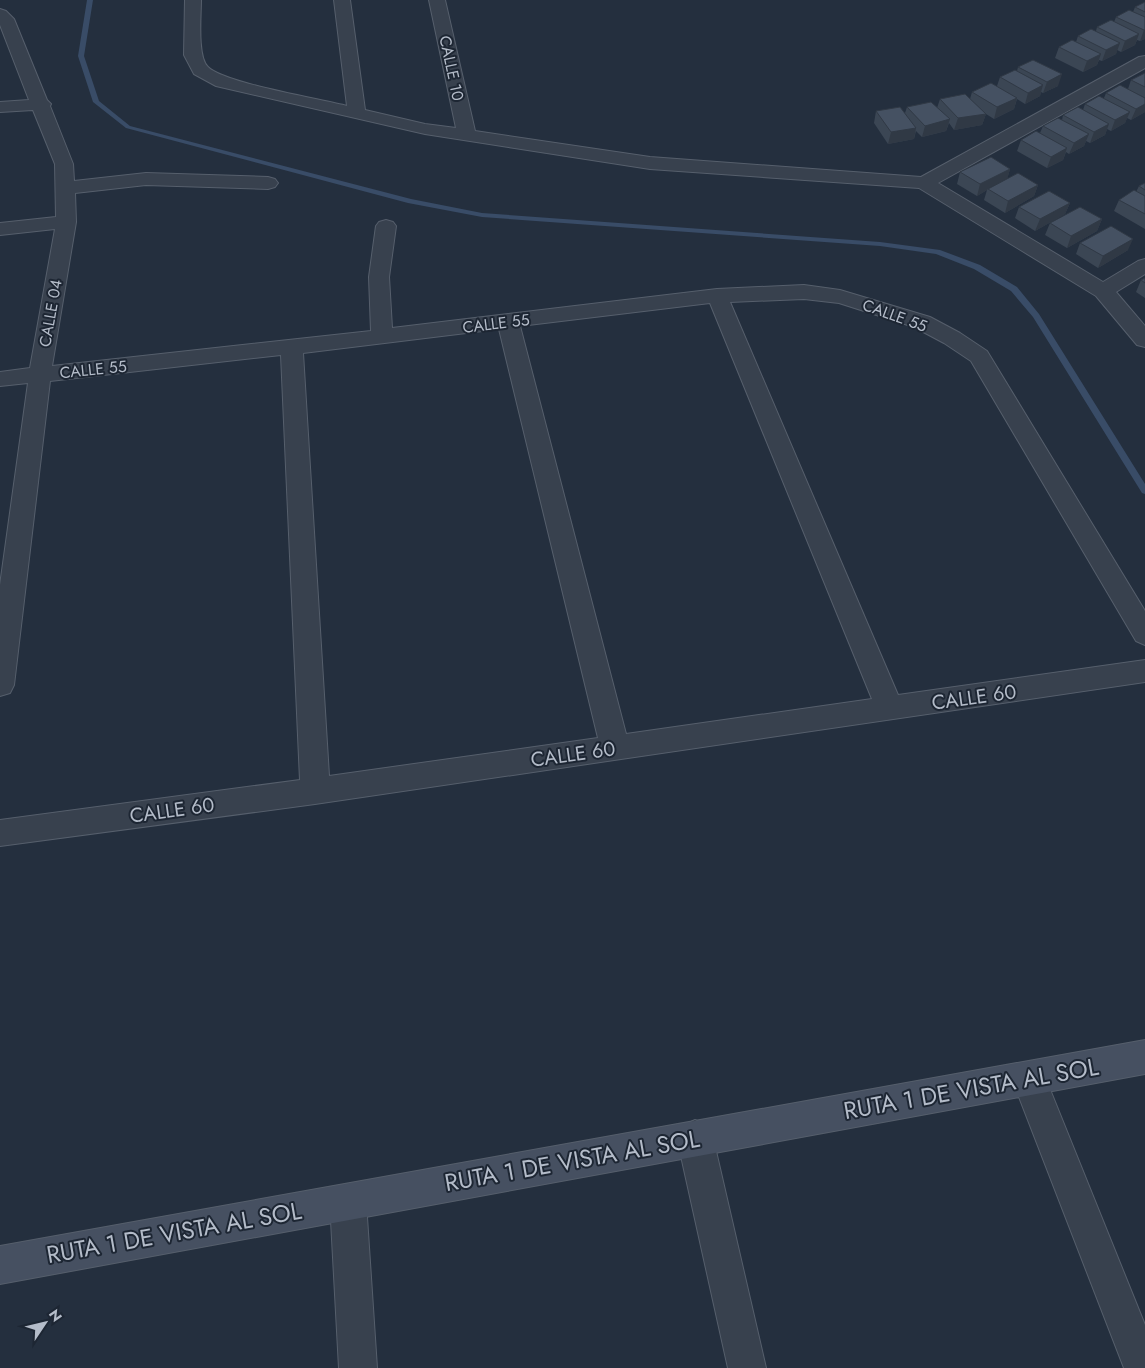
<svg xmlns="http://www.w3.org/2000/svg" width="1145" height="1368" font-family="Jost,sans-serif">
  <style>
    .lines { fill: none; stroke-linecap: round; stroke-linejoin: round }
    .stream { fill: #394c67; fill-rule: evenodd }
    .street-casing { stroke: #565f6c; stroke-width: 2 }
    .secondary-casing { stroke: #565f6c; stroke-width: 2 }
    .street { fill: #38414e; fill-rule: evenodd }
    .secondary { fill: #465061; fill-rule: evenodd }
    .wall { fill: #3b4654 }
    .shaded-wall { fill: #303945 }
    .building { fill: #455162; stroke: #303945 }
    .labels { text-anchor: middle; stroke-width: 4; stroke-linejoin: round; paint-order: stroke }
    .far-street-label { font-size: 16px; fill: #b4bcc9; stroke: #1d2633 }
    .street-label { font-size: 20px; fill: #b4bcc9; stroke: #1d2633 }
    .near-street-label { font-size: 24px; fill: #b4bcc9; stroke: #1d2633 }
  </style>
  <rect width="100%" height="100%" fill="#242f3e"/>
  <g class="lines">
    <path class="stream" d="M87,0H93L84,56L99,101L130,126L411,199L482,213L880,242L940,250L980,265L1017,287L1039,314L1145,484V494L1142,493L1033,317L1011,291L974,269L936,254L880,246L482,217L408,203L126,128L93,102L78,56Z"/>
    <g class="street-casing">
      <path id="street" d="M185,0H201C201,15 197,57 208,67C224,83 320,99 347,106L334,0H350L365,110L425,124L456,128L429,0H445L475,131L650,157L921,177L1139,57L1145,56V68L938,183L1103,282L1138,261L1145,259V274L1116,292L1145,326V347L1137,345L1096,296L919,188L650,169L425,134L216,86L194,74L184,55Z
        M0,9L6,11L14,19L47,100L51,104L50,106L73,164L74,181L146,173L268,177L275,179L278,183L275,187L268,189L146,185L75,193L76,222L52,366L371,331L369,277L376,226L379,222L386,220L393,222L396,226L389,277L392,328L717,289L804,285L840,290L930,317L960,333L987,351L1145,611V645L1136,641L971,361L944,343L914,327L839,303L804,299L730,302L898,695L1145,660V682L315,804L0,846V820L300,780L281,355L50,381L14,685L10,693L0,696V585L28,383L0,386V372L30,368L55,229L0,235V223L56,217L55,164L33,110L0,112V102L29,100L0,25ZM710,303L872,699L626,734L520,326ZM499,329L598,738L329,776L303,353Z
        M1029,1062L1041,1067L1145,1325V1368H1124L1012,1079L1017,1067Z
        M695,1120L707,1126L713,1138L766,1368H728L677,1138L683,1126Z
        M348,1184L361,1189L366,1202L377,1368H339L330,1202L335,1189Z"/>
    </g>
    <g class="secondary-casing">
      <path id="secondary" d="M1145,1040V1074L0,1284V1246Z"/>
    </g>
    <use href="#street" class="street"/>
    <use href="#secondary" class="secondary"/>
  </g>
  <path class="wall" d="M1145,2V39L1140,41L1137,40L1135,45L1121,52L1117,50L1116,54L1102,61L1099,60L1097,65L1083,72L1055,58L1059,47L1076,42L1078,36L1096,31L1097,27L1114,22L1116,17L1133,12L1135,7Z
    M1018,67L1058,86L1043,93L1041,92L1040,96L1025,104L1017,99L1014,109L994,119L986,114L982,125L954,130L949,123L946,131L922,137L916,131L914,139L888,144L874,123L876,111L905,113L907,107L937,108L940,99H970L972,92L997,86L1000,77L1017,71Z
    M1145,73V112L1131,120L1127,118L1125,123L1111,131L1107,129L1105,135L1090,143L1086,141L1084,146L1069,154L1066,152L1063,160L1047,168L1017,151L1021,140L1040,133L1043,126L1062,120L1063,115L1083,110L1085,104L1104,98L1106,93L1128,89L1131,80Z
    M1010,169L1007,179L1038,185L1034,196L1005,213L984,200L987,190L977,196L957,184L960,172Z
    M1145,183V229L1114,211L1119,200L1136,192L1139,186Z
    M1070,203L1065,214L1035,231L1015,218L1019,207Z
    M1102,219L1097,231L1067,248L1045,235L1050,223Z
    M1080,243L1128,250L1098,268L1076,254Z
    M1145,278V298L1136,292L1141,280Z"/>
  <path class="shaded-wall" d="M1144,30H1145V39L1140,41Z
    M1139,34L1135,45L1121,52L1125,41Z
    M1120,43L1116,54L1102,61L1106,50Z
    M1101,54L1097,65L1083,72L1087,61Z
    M1062,74L1058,86L1043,93L1047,82Z
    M1043,85L1040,96L1025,104L1028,93Z
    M1017,98L1014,109L994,119L997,107Z
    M1145,104V112L1131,120L1136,109Z
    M1130,112L1125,123L1111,131L1115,120Z
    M986,114L982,125L954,130L958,118Z
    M950,119L946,131L922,137L925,126Z
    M1109,124L1105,135L1090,143L1094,132Z
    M916,128L914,139L888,144L891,132Z
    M1089,134L1084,146L1069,154L1074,143Z
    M1067,148L1063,160L1047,168L1051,157Z
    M1010,169L1007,180L988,189L987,190L977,196L980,184Z
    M1038,185L1034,196L1005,213L1008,201Z
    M1070,203L1065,214L1035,231L1040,219Z
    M1102,219L1097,231L1067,248L1071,236Z
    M1133,239L1128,250L1098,268L1103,256Z"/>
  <path class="building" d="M1145,2V12L1135,7Z
    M1129,10L1145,17V30H1144L1116,17Z
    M1111,20L1139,34L1125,41L1097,27Z
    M1091,29L1120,43L1106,50L1078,36Z
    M1072,40L1101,54L1087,61L1059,47Z
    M1033,60L1062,74L1047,82L1018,67Z
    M1015,70L1043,85L1028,93L1000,77Z
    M1145,73V87L1131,80Z
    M991,83L1017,98L997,107L972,92Z
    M1120,85L1145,98V104L1136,109L1106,93Z
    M965,94L986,114L958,118L940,99Z
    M1099,96L1130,112L1115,120L1085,104Z
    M931,102L950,119L925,126L907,107Z
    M900,107L916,128L891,132L876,111Z
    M1078,107L1109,124L1094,132L1063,115Z
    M1058,118L1089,134L1074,143L1043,126Z
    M1036,131L1067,148L1051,157L1021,140Z
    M991,157L1010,169L980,184L960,172Z
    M1018,173L1038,185L1008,201L988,189Z
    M1145,183V190L1139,186Z
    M1134,190L1145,196V214L1119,200Z
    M1049,191L1070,203L1040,219L1019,207Z
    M1080,207L1102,219L1071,236L1050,223Z
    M1111,226L1133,239L1103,256L1080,243Z
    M1145,278V283L1141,280Z"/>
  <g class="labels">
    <g class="far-street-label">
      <text transform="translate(452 68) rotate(78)" y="6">CALLE 10</text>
      <text transform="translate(50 313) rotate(-80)" y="6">CALLE 04</text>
      <text transform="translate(895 315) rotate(20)" y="6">CALLE 55</text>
      <text transform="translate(496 323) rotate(-7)" y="6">CALLE 55</text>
      <text transform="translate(93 369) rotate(-6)" y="6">CALLE 55</text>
    </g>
    <g class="street-label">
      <text transform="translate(974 697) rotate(-8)" y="7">CALLE 60</text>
      <text transform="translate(573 754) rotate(-8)" y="7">CALLE 60</text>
      <text transform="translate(172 810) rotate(-8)" y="7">CALLE 60</text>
    </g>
    <g class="near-street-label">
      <text transform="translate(971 1089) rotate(-10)" y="8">RUTA 1 DE VISTA AL SOL</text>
      <text transform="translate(572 1161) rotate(-10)" y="8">RUTA 1 DE VISTA AL SOL</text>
      <text transform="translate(174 1233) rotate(-10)" y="8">RUTA 1 DE VISTA AL SOL</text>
    </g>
  </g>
  <g transform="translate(45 1323) rotate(55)" stroke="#1d2633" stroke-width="4" paint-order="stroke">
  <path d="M0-4L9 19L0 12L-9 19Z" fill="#b4bcc9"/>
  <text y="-8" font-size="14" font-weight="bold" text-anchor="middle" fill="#b4bcc9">N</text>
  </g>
</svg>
